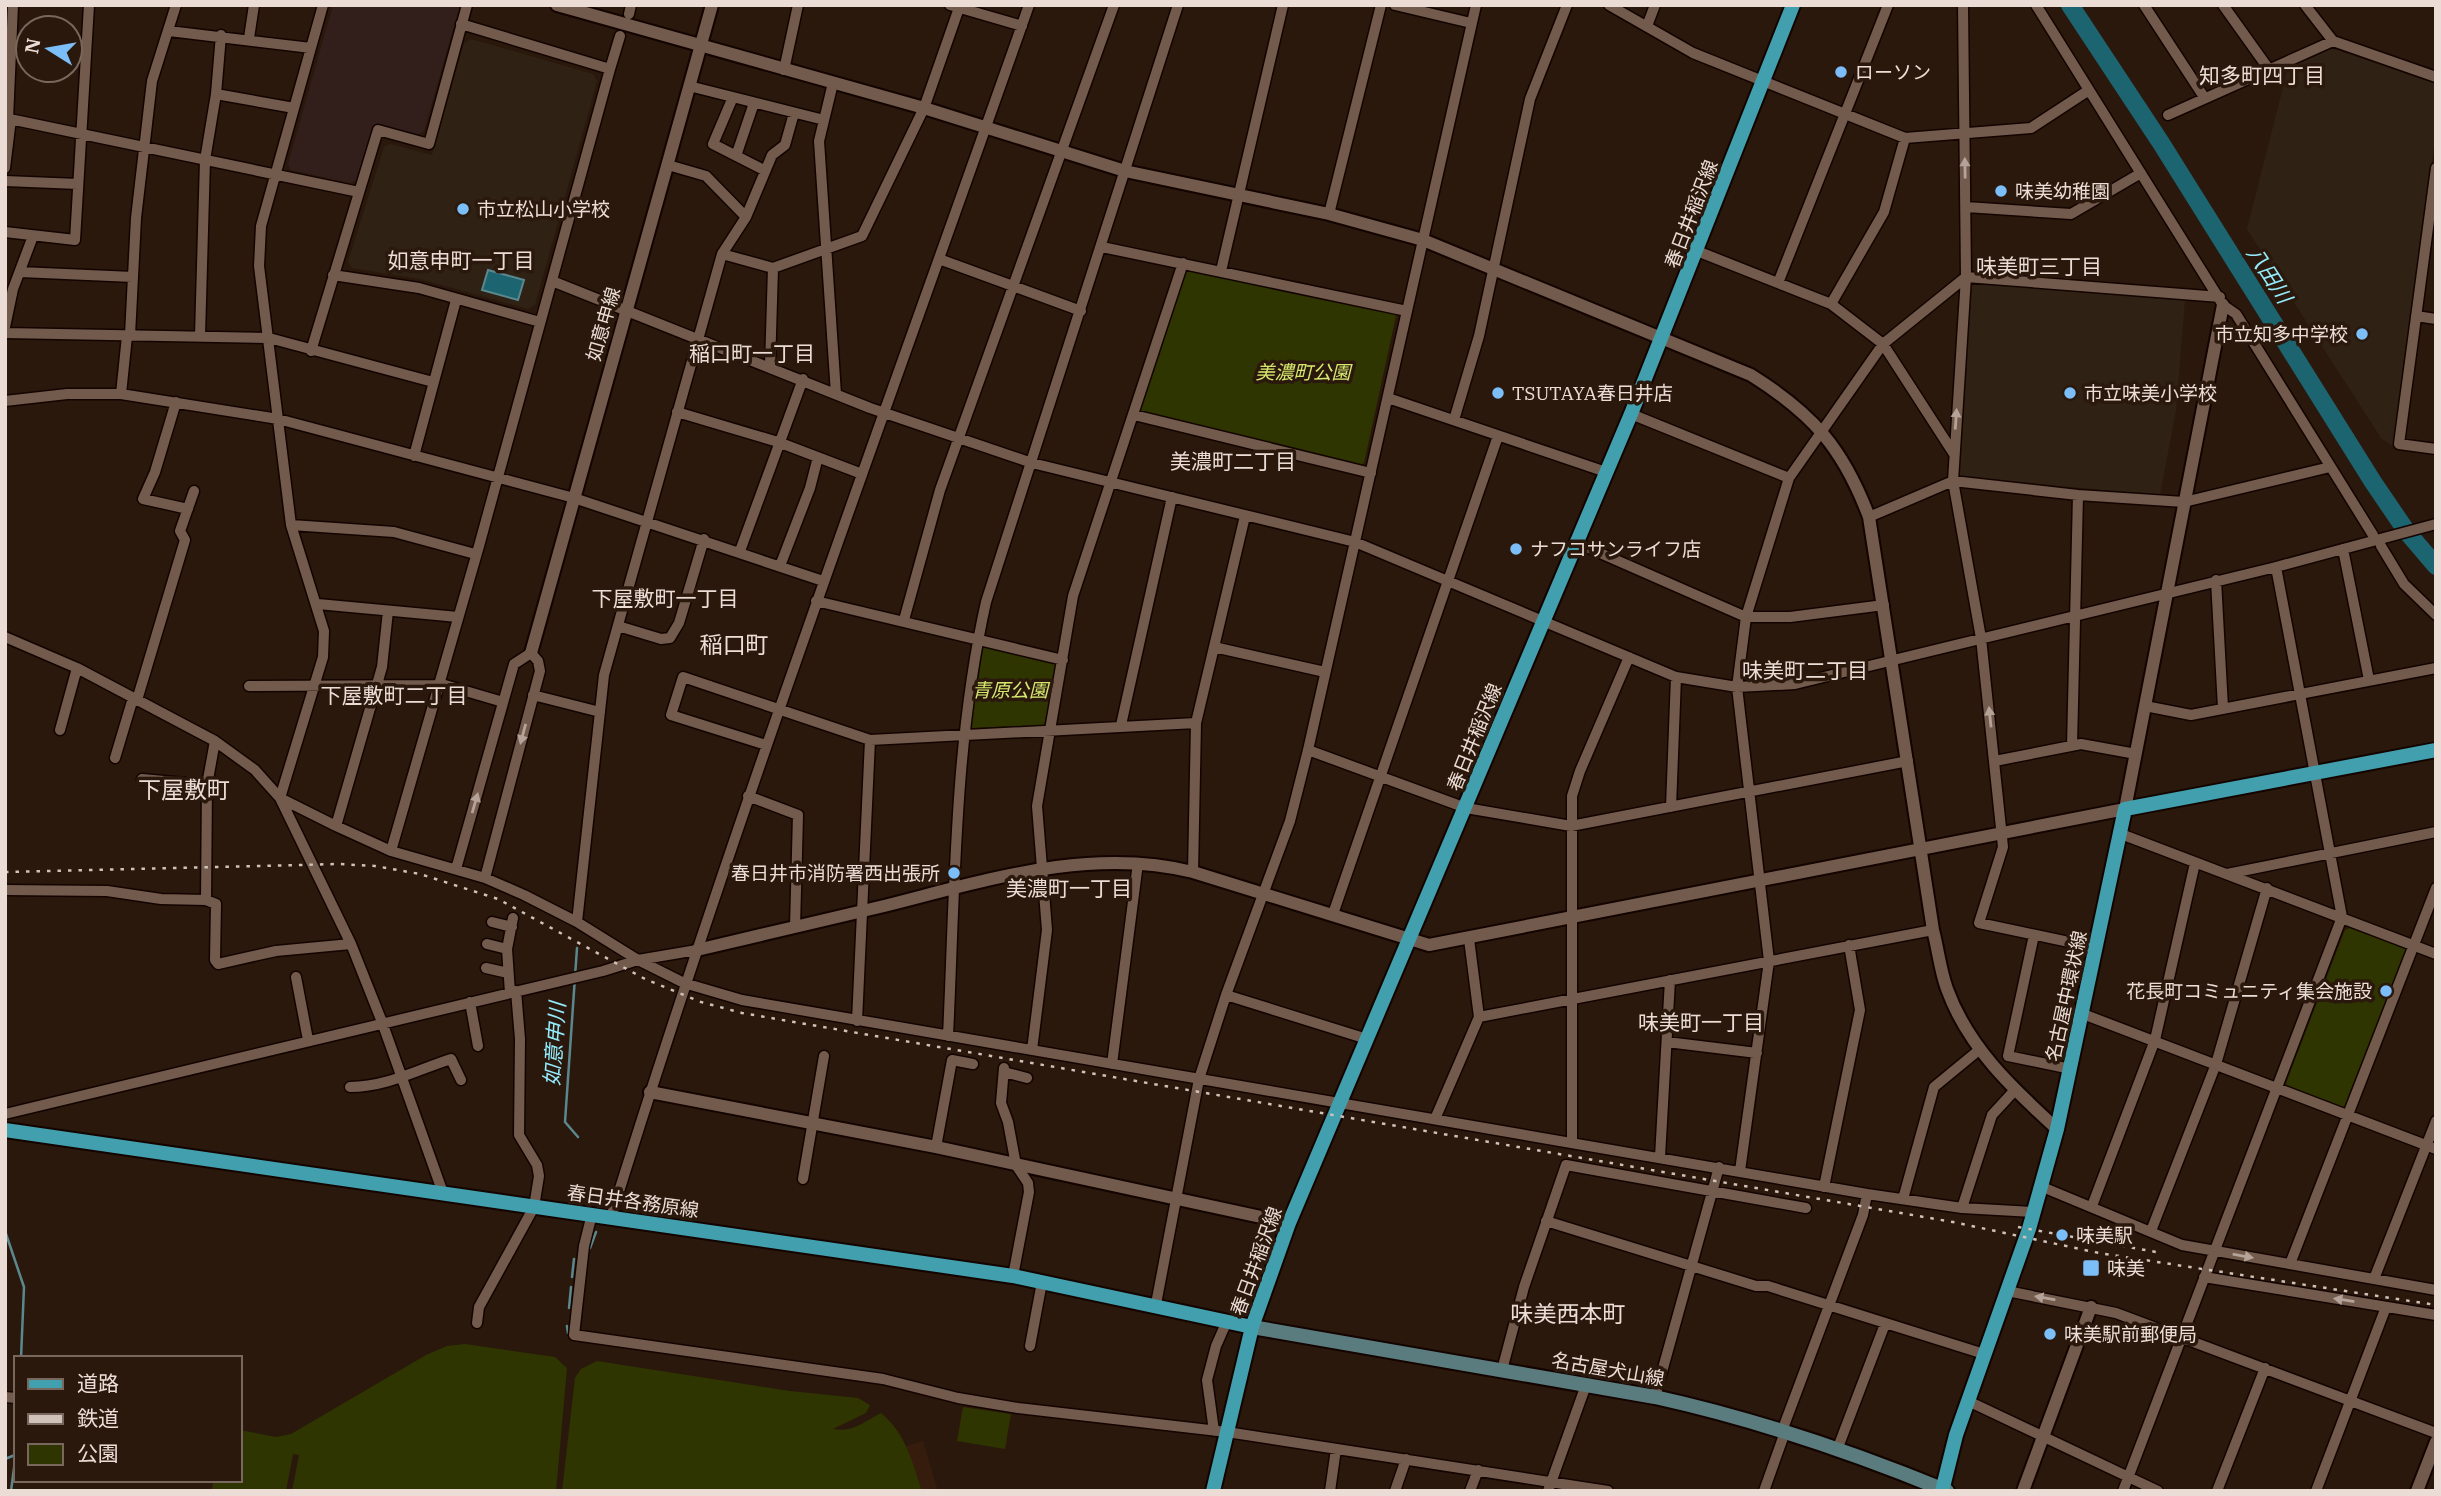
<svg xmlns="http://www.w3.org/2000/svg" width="2441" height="1496" font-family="'IBM Plex Serif','Noto Sans JP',serif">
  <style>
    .built { fill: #361c0c }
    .industrial { fill: #321f1c }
    .education { fill: #2f2215 }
    .green { fill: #2e3500 }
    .water { fill: #1c6470; stroke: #5a888e; stroke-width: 2 }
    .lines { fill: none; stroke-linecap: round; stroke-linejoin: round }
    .stream { stroke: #5a888e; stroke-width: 2.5 }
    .river { stroke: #1c6470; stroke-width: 18 }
    .minor-casing { stroke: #130400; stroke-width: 13 }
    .tertiary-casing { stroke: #130400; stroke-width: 16 }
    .secondary-casing { stroke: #130400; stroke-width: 18 }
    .primary-casing { stroke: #130400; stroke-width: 18 }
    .minor { stroke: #725a4d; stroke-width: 10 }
    .tertiary { stroke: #725a4d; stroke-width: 12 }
    .secondary { stroke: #5a7c7e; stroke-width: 14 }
    .primary { stroke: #429fae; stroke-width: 14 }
    .rail { stroke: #d0c2b9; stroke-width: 2.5; stroke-dasharray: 3.5 7; stroke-linecap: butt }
    .oneway { fill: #b5a298 }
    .poi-dot { fill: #7bbef8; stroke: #2b180c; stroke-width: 2.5 }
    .labels { text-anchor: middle; stroke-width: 7; stroke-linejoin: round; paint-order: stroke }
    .poi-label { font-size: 19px; fill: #ebddd5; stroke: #2b180c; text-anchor: start }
    .street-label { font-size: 19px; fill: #ebddd5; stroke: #2b180c }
    .park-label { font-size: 19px; font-style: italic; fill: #d5e86e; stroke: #2b180c }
    .neighbourhood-label { font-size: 21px; fill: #ebddd5; stroke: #2b180c }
    .water-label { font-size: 21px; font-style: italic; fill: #92ecfd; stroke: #2b180c }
    .quarter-label { font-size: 23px; fill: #ebddd5; stroke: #2b180c }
  </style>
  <rect width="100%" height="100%" fill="#2b180c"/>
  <path class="built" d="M923,1441L938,1491H749Z"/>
  <path class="industrial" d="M333,5H460L424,131L417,135L376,125L357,180L350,183L291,170L288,164Z"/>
  <path class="education" d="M471,39L593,74L597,81L535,305L528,309L420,279L352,268L348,262L384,147L390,144L432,155L464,43Z
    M2331,48L2436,84V131L2394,447L2381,438L2247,229L2289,64Z
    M1975,282L2185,300L2176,410L2160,495L1961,477L1957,473L1971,285Z"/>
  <path class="green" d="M1189,270L1394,313L1396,316L1364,463L1360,465L1143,413L1140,409L1185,271Z
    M985,646L1054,663L1057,667L1044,725L972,728L970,725L982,649Z
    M2350,928L2406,949L2407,953L2346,1106L2343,1107L2288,1087L2286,1083L2345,930Z
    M465,1344L555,1357L567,1368L556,1491H292L299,1455L293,1454L286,1491H212L213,1480H240V1430L276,1437L291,1434L426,1355L447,1346Z
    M597,1361L790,1391L858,1398L870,1405L866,1413L833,1429C853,1433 865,1421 881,1413C906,1434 912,1461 922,1491H562L575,1378L581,1369Z
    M963,1407L1011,1414L1005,1449L957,1441Z"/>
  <path class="water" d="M488,270L524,280L518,300L482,290Z"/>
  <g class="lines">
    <path class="stream" d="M577,948L565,1122L578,1137
      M605,1207L608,1196
      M5,1231L24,1287L21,1358
      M590,1248L596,1232
      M572,1277L574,1259
      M569,1308L571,1287
      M567,1326L568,1333
      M5,1459L15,1455
      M11,1491L16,1453"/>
    <path class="river" d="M2070,5L2161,143L2373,482L2407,532L2436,566"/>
    <g class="minor-casing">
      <path id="minor" d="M323,5L261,226L259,266L291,525L324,631L323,657L280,798L351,944L382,1022L443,1193
        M950,5L1022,26
        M1395,5L1471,23
        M1609,5L1693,53L1905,138L2031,128L2089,90
        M1963,5L1966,277L1953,481L1981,638L2003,847L1979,923L2097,948
        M2036,5L2223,305L2236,314L2373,535
        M2144,5L2204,97
        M2223,5L2268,68
        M2305,5L2333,41L2436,77
        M629,14L631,5
        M1647,26L1655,5
        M169,31L311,48
        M249,38L254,5
        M610,69L620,36
        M784,70L798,5
        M833,83L819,141L836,394
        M689,86L824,120
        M216,94L294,108
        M733,97L713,144L764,170
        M2168,115L2333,41
        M5,118L359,192
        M8,119L13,5
        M737,153L754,103
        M668,165L706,176L746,217
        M5,168L11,119
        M2436,168L2399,444L2436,449
        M5,181L78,184
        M1966,207L2071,214L2141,173
        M1329,214L1381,5
        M5,232L75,240L89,5
        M1102,247L1407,311
        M1697,251L1831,304L1883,344L1954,454
        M722,254L773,268L862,236L924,108L959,8
        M939,259L1081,311
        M1221,271L1283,5
        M20,272L133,277
        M333,275L419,288L540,322
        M552,281L870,408L1032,463L1355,542L1676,677L1737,687L1795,684L2276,567L2436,524
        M1778,283L1888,5
        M1831,304L1884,212L1905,138
        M2416,316L2436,319
        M5,327L13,289L33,236
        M5,333L269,338L433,382
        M130,335L136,218L152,81L176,5
        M200,336L205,160L216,94L221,35
        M311,351L378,130L429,144L467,5
        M770,366L773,268
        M121,394L127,336
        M1388,398L1606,472
        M5,401L67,394H121L278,419L574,498L823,581
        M176,402L155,472L143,499L188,509
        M677,412L778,442L862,474
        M1631,414L1789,478
        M1134,415L1371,473
        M1454,420L1479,336L1530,99L1567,5
        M414,456L456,300
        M1869,517L1953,481L2078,495L2184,502L2330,467
        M291,525L394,532L475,554
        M1575,542L1746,617H1790L1884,605
        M2381,546L2404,584L2436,615
        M2343,549L2369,680
        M740,551L803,379
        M780,566L810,488L818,457
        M2216,580L2223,708
        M816,601L1063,660
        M318,604L458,617
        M904,620L940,490L1114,5
        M618,626L661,639L670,638L679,623L704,539
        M5,637L77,668L215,741L255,770L280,798L336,826L391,851L485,878L524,895L577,922L638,960L684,983L742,1000L1867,1194L1962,1208L2033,1212
        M1214,647L1325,672
        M249,686L445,685L503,702
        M533,695L600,712
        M137,700L185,540L180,531L194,491
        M2145,706L2191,715L2436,668
        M1121,725L1172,497
        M60,730L77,668
        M215,741L207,785L206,900L216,904L215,960L218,964L276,951L351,944
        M766,745L671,715L683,677L870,740L1196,723
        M2072,746L2078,495
        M1308,750L1466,808L1571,826L1908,761
        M115,758L133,698
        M1995,761L2081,744L2136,754
        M142,779L207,785
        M748,796L798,815L795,927
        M1671,807L1676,677
        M336,826L382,667L388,611
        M2121,834L2436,954
        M391,851L479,546L610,69L461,24
        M456,869L514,664L531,653L538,661L540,671L485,878
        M1193,872L1196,723L1245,516
        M2227,874L2436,832
        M5,890L107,891L161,899L206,900
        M1333,914L1498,436
        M492,922L512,927
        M577,922L604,675L722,254L746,217L772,155L785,145L794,113
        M2034,935L2008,1056L2071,1069
        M1469,939L1479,1017
        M487,944L507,949
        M486,968L508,973
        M296,977L308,1040
        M510,993L507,949L513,918
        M1226,995L1367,1039
        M470,1002L478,1046
        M2083,1014L2436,1149
        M857,1021L870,740
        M948,1036C955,891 954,744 986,602L1178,5
        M1667,1042L1757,1053
        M1032,1050L1047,930L1037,806L1073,596L1183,263
        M1112,1064L1138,863
        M1004,1068L1001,1103L1008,1122L1016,1165L1028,1183L1029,1192L1013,1276
        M1004,1072L1027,1078
        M350,1087C386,1087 417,1070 451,1059L461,1080
        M5,1114L603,971L638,960L697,950
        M1435,1119L1479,1017L1933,930
        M1572,1141V796L1580,771L1629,657
        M936,1147L952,1060L973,1064
        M1660,1157L1670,980
        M1740,1171L1769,961L1737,687L1746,617L1789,478L1883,344L1966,277L2220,297
        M803,1179L824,1056
        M2040,1186L2182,1245L2436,1290
        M1824,1187L1860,1010L1849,945
        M1903,1199L1934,1087L1979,1050
        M2092,1206L2155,1040L2195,863
        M1962,1208L1992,1115L2015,1090
        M592,1214L584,1246L574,1335L883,1379L958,1398L1018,1408L1227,1432L1608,1491
        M611,1217C738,809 887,408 1029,5
        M1546,1221L1756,1286H1768L1984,1354
        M2151,1231L2216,1064L2267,888
        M2290,1264L2436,888
        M2204,1277L2436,1315
        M2374,1279L2436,1121
        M2007,1291L2116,1313L2436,1433
        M1156,1304L1199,1079L1226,995L1290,821L1308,750L1476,5
        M477,1323L479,1307L534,1207L539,1176L537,1165L519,1135L520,1039L516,991
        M1030,1346L1042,1282
        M1502,1370L1524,1287L1566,1165L1806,1208
        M5,1397L16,1398
        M1655,1397L1719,1167
        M1968,1401L2158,1491
        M1214,1431L1207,1380L1216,1346L1227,1321
        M1782,1431L1863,1215L1867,1194
        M1837,1450L1885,1324
        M1330,1491L1336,1449
        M1395,1491L1406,1459
        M1470,1491L1478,1470
        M1548,1491L1586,1385
        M1764,1491L1785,1432
        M2123,1491L2342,917L2276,567
        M2217,1491L2265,1368
        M2316,1491L2386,1307"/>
    </g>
    <g class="tertiary-casing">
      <path id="tertiary" d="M557,5L924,108L1125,171L1329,214L1423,240L1751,375C1813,414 1843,448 1869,517L1933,930C1938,949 1940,970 1947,989C1968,1047 2012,1088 2057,1129
        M531,653L712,5
        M697,950C759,935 822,921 884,906C984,881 1090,846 1193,872L1429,945L2125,809L2223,305
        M650,1092L936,1147L1289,1223
        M2023,1491L2091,1307
        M2417,1491L2436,1442"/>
    </g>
    <g class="secondary-casing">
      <path id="secondary" d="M1252,1327L1655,1397C1755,1419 1852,1452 1947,1491"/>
    </g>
    <g class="primary-casing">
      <path id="primary" d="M5,1130L1013,1276L1252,1327
        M1213,1491L1252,1327L1289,1223L1631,414L1793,5
        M1942,1491L1956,1435L2029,1229L2057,1129L2125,809L2436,750"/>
    </g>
    <use href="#minor" class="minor"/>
    <use href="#tertiary" class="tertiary"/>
    <use href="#secondary" class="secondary"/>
    <use href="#primary" class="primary"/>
    <path class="rail" d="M5,872L339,864L375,866L420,874L498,899L645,979L701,1002L742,1013L1953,1222L2099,1253L2436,1305
      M2018,1227L2156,1252"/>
  </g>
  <defs><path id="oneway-solid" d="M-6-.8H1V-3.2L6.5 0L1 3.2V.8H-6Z" transform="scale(1.75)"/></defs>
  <g class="oneway">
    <use href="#oneway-solid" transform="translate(1965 168) rotate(-91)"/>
    <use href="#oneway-solid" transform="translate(1956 419) rotate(-86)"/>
    <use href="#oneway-solid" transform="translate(1990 717) rotate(-96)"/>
    <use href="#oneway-solid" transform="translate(523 734) rotate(105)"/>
    <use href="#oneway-solid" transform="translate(475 803) rotate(-74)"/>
    <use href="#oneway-solid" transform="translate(2243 1256) rotate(10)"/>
    <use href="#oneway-solid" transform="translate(2045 1298) rotate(-170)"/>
    <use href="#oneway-solid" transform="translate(2344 1300) rotate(-171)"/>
  </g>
  <g class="poi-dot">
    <circle cx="1841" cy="72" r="7"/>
    <circle cx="2001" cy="191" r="7"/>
    <circle cx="463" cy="209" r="7"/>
    <circle cx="2362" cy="334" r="7"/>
    <circle cx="1498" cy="393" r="7"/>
    <circle cx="2070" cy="393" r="7"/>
    <circle cx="1516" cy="549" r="7"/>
    <circle cx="954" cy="873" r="7"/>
    <circle cx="2386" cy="991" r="7"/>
    <circle cx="2062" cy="1235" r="7"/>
    <rect x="2082" y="1259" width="18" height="18" rx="3.5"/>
    <circle cx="2050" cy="1334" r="7"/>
  </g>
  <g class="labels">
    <g class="poi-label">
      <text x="1855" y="79">ローソン</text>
      <text x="2015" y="198">味美幼稚園</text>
      <text x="477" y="216">市立松山小学校</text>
      <text x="2348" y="341" text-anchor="end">市立知多中学校</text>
      <text x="1512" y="400">TSUTAYA春日井店</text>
      <text x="2084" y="400">市立味美小学校</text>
      <text x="1530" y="556">ナフコサンライフ店</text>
      <text x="940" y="880" text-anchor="end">春日井市消防署西出張所</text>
      <text x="2372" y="998" text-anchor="end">花長町コミュニティ集会施設</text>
      <text x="2076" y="1242">味美駅</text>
      <text x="2107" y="1275">味美</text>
      <text x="2064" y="1341">味美駅前郵便局</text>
    </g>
    <g class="street-label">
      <text transform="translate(1691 214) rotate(-69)" y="7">春日井稲沢線</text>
      <text transform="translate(603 324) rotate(-74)" y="7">如意申線</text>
      <text transform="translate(1474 737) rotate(-68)" y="7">春日井稲沢線</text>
      <text transform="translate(2066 996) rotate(-78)" y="7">名古屋中環状線</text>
      <text transform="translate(633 1201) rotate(8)" y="7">春日井各務原線</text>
      <text transform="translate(1256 1261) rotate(-70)" y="7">春日井稲沢線</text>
      <text transform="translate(1608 1369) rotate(10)" y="7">名古屋犬山線</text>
    </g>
    <g class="park-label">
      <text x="1303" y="379">美濃町公園</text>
      <text x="1010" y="697">青原公園</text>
    </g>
    <g class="neighbourhood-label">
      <text x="2262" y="83">知多町四丁目</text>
      <text x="461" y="268">如意申町一丁目</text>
      <text x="2039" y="274">味美町三丁目</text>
      <text x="752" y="361">稲口町一丁目</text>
      <text x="1233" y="469">美濃町二丁目</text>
      <text x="665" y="606">下屋敷町一丁目</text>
      <text x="1805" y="678">味美町二丁目</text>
      <text x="394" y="703">下屋敷町二丁目</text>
      <text x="1069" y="896">美濃町一丁目</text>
      <text x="1701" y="1030">味美町一丁目</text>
    </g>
    <g class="water-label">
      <text transform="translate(2269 275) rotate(57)" y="7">八田川</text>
      <text transform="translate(555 1044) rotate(-86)" y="7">如意申川</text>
    </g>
    <g class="quarter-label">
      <text x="734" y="653">稲口町</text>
      <text x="184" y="798">下屋敷町</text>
      <text x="1568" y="1322">味美西本町</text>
    </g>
  </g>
  <rect width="2441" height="1496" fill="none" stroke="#ebddd5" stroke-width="14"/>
  <rect x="14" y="1356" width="228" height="126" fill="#2b180c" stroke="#78675c" stroke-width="2"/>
  <rect x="28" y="1379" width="35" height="10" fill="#429fae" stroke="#78675c" stroke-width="2"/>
  <text x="77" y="1391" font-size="21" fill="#ebddd5">道路</text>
  <rect x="28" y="1414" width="35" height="10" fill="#d0c2b9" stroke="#78675c" stroke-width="2"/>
  <text x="77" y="1426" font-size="21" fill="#ebddd5">鉄道</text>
  <rect x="28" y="1444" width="35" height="21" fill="#2e3500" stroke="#78675c" stroke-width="2"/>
  <text x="77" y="1461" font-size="21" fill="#ebddd5">公園</text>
  <g transform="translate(49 49) rotate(281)"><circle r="33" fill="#2b180c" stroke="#78675c" stroke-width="2"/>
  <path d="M0-5L12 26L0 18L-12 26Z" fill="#7bbef8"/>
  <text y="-10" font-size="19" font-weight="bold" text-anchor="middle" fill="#ebddd5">N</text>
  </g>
</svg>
